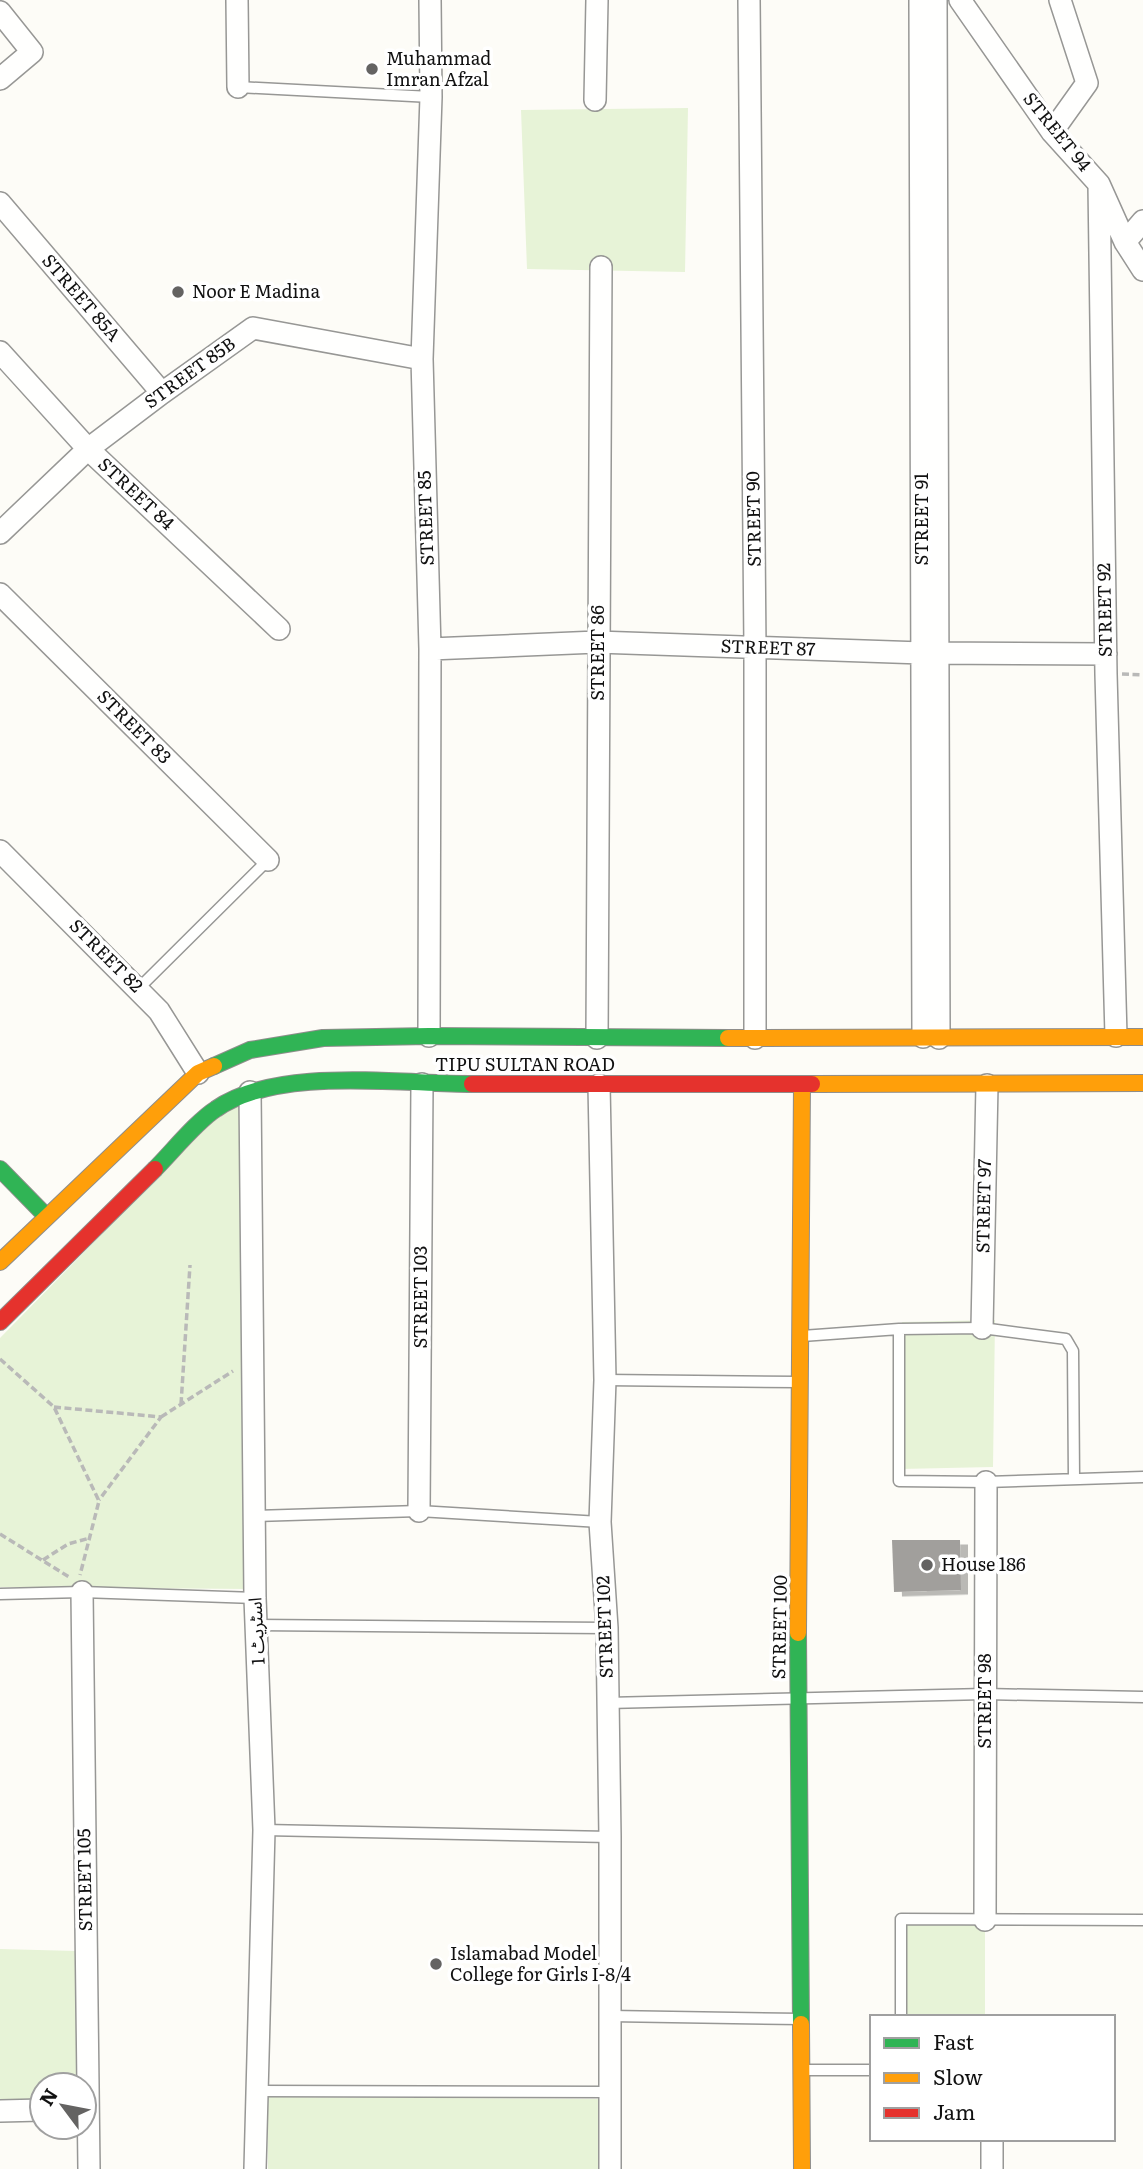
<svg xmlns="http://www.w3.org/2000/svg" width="1143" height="2169" font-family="Literata,'Noto Sans Arabic',serif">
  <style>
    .green { fill: #e7f3d7 }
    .building { fill: #a19f9c; filter: url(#shadow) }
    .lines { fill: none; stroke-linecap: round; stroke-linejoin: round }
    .lane-casing { stroke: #979795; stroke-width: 13 }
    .street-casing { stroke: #979795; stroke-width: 24 }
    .fast-casing { stroke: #8e8d8b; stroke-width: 18 }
    .slow-casing { stroke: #8e8d8b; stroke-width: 18 }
    .jam-casing { stroke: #8e8d8b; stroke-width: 18 }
    .path { stroke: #b9b9b8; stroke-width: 3.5; stroke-dasharray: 7 3.5; stroke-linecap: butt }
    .lane { stroke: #fffffe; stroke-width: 10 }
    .street { stroke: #fffffe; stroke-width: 21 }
    .fast { stroke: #30b455; stroke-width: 16 }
    .slow { stroke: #ff9f0a; stroke-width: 16 }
    .jam { stroke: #e5322d; stroke-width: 16 }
    .poi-dot { fill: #646362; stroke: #fff; stroke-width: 2.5 }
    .labels { text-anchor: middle; stroke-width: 7; stroke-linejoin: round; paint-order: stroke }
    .poi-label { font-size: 18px; fill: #111; stroke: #fff; text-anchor: start }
    .street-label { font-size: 18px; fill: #111; stroke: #fff }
  </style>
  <defs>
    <filter id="shadow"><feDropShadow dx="8" dy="4.5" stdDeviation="0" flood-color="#0004"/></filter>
  </defs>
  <rect width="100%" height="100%" fill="#fdfcf7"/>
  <path class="green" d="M688,108L685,272L527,269L521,110Z
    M244,1102L249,1589L0,1587V1338L217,1117Z
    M995,1320L993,1467L900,1469L902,1322Z
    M903,1923L985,1924V2017H904Z
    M0,1949L76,1951L80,2085H42V2105H0Z
    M267,2097L600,2099V2169H268Z"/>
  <path class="building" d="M892,1540H960L961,1590L894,1592Z"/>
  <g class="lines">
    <g class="lane-casing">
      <path id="lane" d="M238,87L431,97
        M139,988L268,860
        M899,1329V1481L986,1482L1143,1477
        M802,1336L899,1329L982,1328L1066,1339L1073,1351L1074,1479
        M605,1380L798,1382
        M255,1516L419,1511L600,1522
        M0,1594L82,1592L255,1598
        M257,1625L607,1628
        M607,1703L985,1694L1143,1697
        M264,1830L610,1837
        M610,2016L801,2019
        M901,2017V1919L1143,1920
        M801,2070H872
        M258,2091L609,2092"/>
    </g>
    <g class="street-casing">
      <path id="street" d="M237,0L238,87
        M749,0L755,648V1038
        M920,0L923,1037
        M936,0L939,1038
        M960,0L1052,132L1099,184L1125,242L1143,270
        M0,12L32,52L0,79
        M595,100L597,0
        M1052,132L1087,83L1060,0
        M1099,184L1106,674L1116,1036
        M0,203L162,393
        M1125,242L1143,221
        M0,352L88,449L279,629
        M0,533L88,449L162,393L253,328L422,359
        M0,594L268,860
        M430,649L597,642L922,653L1106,654
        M0,851L159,1011L198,1073
        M429,1036L430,649L422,359L431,97L430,0
        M597,1038L601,267
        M599,1085L605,1380L600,1522L607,1628L610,1837V2169
        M250,1092L255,1598L264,1830L255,2169
        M982,1328L987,1085
        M419,1511L422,1084
        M82,1592L89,2169
        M985,1920L986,1482
        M0,2111L42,2110
        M992,2139V2169"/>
    </g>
    <g class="fast-casing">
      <path id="fast" d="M214,1066L250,1050L323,1038L429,1036L728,1038
        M0,1169L46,1216
        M155,1169C172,1152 197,1121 216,1109C278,1066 399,1084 472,1084
        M798,1633L801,2024"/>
    </g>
    <g class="slow-casing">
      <path id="slow" d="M728,1038L1143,1037
        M812,1084L1143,1083
        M0,1262L198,1073L214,1066
        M798,1633L802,1084
        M801,2024L802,2169"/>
    </g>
    <g class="jam-casing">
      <path id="jam" d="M472,1084H812
        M0,1322L155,1169"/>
    </g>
    <path class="path" d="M1122,674L1143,675
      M0,1359L54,1407L99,1501L80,1575
      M181,1404L190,1265
      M54,1407L161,1417L99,1500
      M161,1417L233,1371
      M0,1534L69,1577
      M43,1560L68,1544L90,1538"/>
    <use href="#lane" class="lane"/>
    <use href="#street" class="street"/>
    <use href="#fast" class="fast"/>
    <use href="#slow" class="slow"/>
    <use href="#jam" class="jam"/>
  </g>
  <g class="poi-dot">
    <circle cx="372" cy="69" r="7"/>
    <circle cx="178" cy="292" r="7"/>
    <circle cx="927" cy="1565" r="7"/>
    <circle cx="436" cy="1964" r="7"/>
  </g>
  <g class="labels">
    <g class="poi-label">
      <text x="386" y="65">Muhammad<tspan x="386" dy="21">Imran Afzal</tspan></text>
      <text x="192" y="298">Noor E Madina</text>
      <text x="941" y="1571">House 186</text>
      <text x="450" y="1960">Islamabad Model<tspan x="450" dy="21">College for Girls I-8/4</tspan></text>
    </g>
    <g class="street-label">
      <text transform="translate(1057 132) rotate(51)" y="6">STREET 94</text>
      <text transform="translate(81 298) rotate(49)" y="6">STREET 85A</text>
      <text transform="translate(190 373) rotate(-36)" y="6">STREET 85B</text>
      <text transform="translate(136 494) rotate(43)" y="6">STREET 84</text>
      <text transform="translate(426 518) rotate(-92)" y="6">STREET 85</text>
      <text transform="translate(754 519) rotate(-91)" y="6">STREET 90</text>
      <text transform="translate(922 519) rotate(-90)" y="6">STREET 91</text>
      <text transform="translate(1105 610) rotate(-91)" y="6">STREET 92</text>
      <text transform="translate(768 648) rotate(2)" y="6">STREET 87</text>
      <text transform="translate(598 653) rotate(-90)" y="6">STREET 86</text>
      <text transform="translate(134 727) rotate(45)" y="6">STREET 83</text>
      <text transform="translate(106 956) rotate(45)" y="6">STREET 82</text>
      <text x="525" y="1071">TIPU SULTAN ROAD</text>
      <text transform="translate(984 1206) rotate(-89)" y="6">STREET 97</text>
      <text transform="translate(421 1297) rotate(-90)" y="6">STREET 103</text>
      <text transform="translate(605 1627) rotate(-92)" y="6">STREET 102</text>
      <text transform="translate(780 1627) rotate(-89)" y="6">STREET 100</text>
      <text transform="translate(257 1631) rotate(-93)" y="6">اسٹریٹ 1</text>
      <text transform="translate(985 1701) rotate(-90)" y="6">STREET 98</text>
      <text transform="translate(85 1880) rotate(-91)" y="6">STREET 105</text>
    </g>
  </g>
  <rect x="870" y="2015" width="245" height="126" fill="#ffffff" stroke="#a0a0a0" stroke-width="2"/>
  <rect x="884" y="2038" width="35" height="10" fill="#30b455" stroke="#a0a0a0" stroke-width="2"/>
  <text x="933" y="2050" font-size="21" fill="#111111">Fast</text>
  <rect x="884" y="2073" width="35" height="10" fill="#ff9f0a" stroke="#a0a0a0" stroke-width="2"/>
  <text x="933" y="2085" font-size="21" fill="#111111">Slow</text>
  <rect x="884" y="2108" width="35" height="10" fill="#e5322d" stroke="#a0a0a0" stroke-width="2"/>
  <text x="933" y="2120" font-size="21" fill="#111111">Jam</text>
  <g transform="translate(63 2106) rotate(302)"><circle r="33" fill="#ffffff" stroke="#a0a0a0" stroke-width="2"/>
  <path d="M0-5L12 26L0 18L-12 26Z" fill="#646362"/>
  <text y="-10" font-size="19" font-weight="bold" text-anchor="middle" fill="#111111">N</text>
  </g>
</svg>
